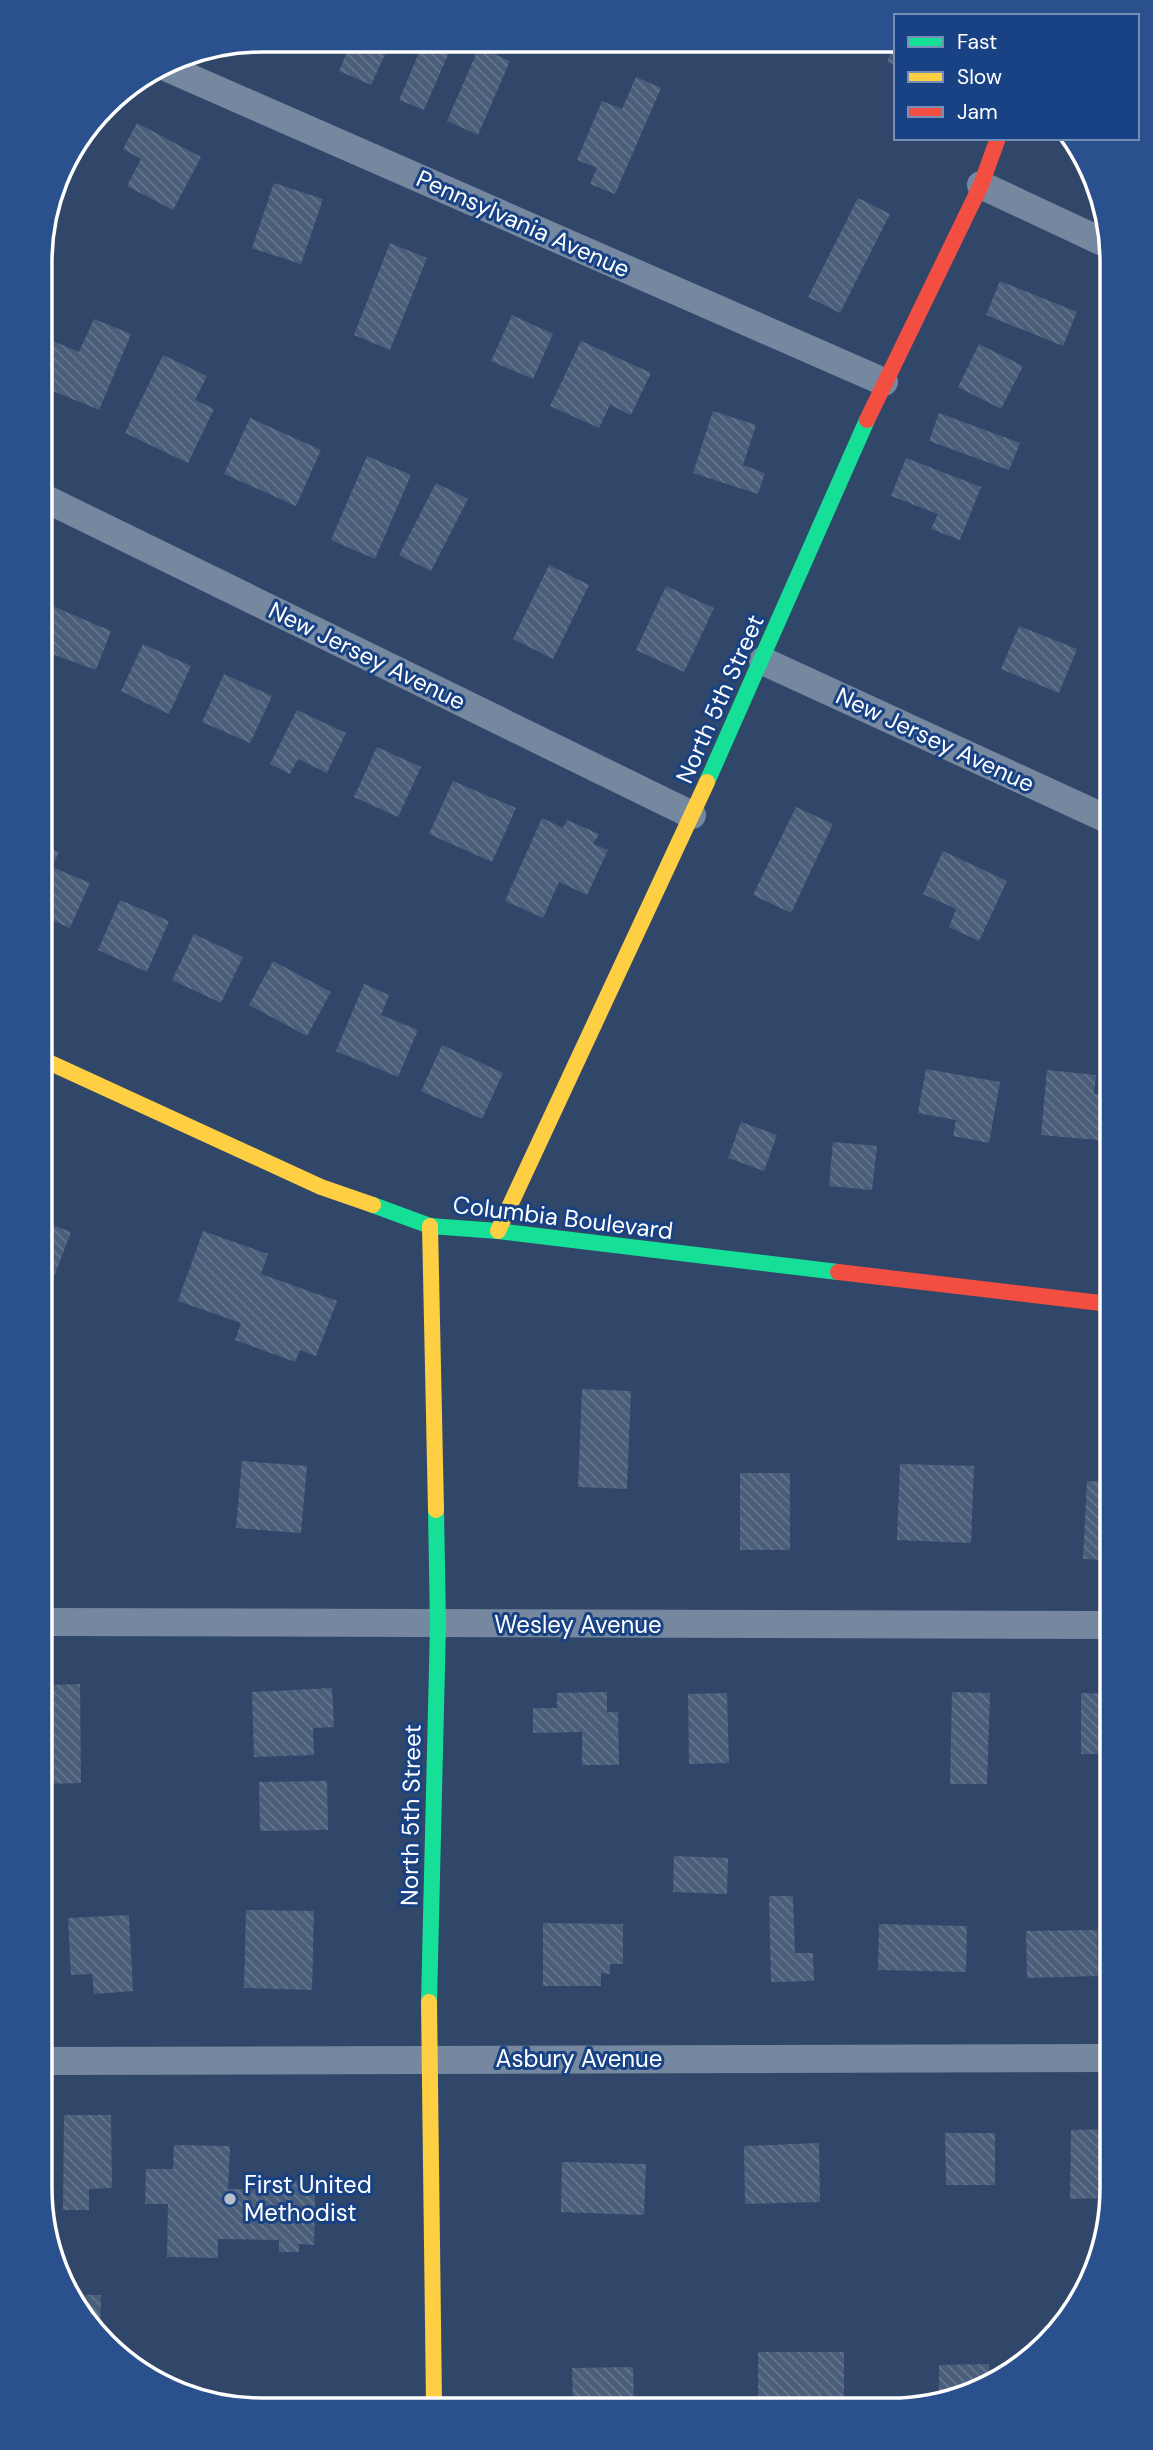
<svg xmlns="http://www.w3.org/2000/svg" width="1153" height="2450" font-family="'DM Sans',sans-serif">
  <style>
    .building { fill: url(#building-back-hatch) }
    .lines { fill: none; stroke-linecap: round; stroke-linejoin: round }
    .street { stroke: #7688a0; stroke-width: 28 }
    .fast { stroke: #16e098; stroke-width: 16 }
    .slow { stroke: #ffcf43; stroke-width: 16 }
    .jam { stroke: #f24e42; stroke-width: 16 }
    .poi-dot { fill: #b7bfcb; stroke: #184283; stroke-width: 2.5 }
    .labels { text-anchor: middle; stroke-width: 6; stroke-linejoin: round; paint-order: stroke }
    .street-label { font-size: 24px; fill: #fff; stroke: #184283 }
    .poi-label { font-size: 24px; fill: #fff; stroke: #184283; text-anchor: start }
    .rim { fill: none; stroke: #fff; stroke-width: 3.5 }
  </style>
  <defs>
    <pattern id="building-back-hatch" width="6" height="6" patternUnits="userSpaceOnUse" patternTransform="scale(1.75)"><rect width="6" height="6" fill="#4a5e7a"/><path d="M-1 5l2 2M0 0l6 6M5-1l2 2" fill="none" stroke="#65768e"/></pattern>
  </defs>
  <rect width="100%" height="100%" fill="#30476a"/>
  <path class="building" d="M352,41H391L371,85L339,71Z
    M424,41H454L424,110L399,100Z
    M895,44H896V65L887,62Z
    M479,47L510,61L478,135L447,121Z
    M636,77L661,88L615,194L590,184L597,168L577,160L602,101L622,109Z
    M137,123L201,157L173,210L127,186L141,159L123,149Z
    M274,183L323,199L301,264L252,248Z
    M858,198L890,214L840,313L808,297Z
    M390,243L427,258L390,350L354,335Z
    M1000,281L1077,312L1063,346L986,315Z
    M512,315L553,334L533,379L491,361Z
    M94,319L131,334L99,410L41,386V369L53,341L79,352Z
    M581,341L651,373L631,415L610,405L599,428L550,406Z
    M979,344L1023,366L1001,409L958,387Z
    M163,355L207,376L195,400L214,409L188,463L125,433Z
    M713,411L756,425L743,465L765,473L758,494L693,473Z
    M939,413L1020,443L1009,470L929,441Z
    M250,418L321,450L296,506L224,474Z
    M367,456L411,475L375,559L331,540Z
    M906,458L981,487L960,540L931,529L938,514L891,496Z
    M436,483L468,499L431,571L399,555Z
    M549,565L589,585L553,659L513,639Z
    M666,586L714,608L684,672L636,650Z
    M43,602L111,631L96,670L52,654L42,670Z
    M1019,626L1077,649L1059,693L1001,669Z
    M143,644L191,666L169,714L121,691Z
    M224,674L272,696L250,743L202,722Z
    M297,710L346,733L327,773L298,759L290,774L270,764Z
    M377,747L421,767L398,817L354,797Z
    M453,781L516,808L492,862L429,834Z
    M796,807L833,824L791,913L753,895Z
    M542,818L563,828L567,820L599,834L593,844L608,850L587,895L559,882L543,918L505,901Z
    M43,846L59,852L52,867L90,883L70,928L43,916Z
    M943,851L1007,881L979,941L949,927L956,909L923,894Z
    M120,900L169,921L147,972L98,950Z
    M194,934L243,957L221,1003L172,980Z
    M273,961L331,992L307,1036L249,1005Z
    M364,984L389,995L381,1015L418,1030L398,1077L336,1051Z
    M442,1045L503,1073L482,1119L421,1091Z
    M926,1069L1000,1082L989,1143L953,1136L956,1120L918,1113Z
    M1047,1070L1096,1075L1094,1094L1108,1095V1141L1041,1135Z
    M741,1122L777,1135L764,1171L728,1158Z
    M833,1142L877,1146L872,1190L829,1186Z
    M44,1222L71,1232L47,1295L45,1294Z
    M203,1231L268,1254L261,1274L337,1301L316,1356L300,1350L295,1362L235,1340L241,1323L178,1301Z
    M582,1389L631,1391L627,1489L578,1487Z
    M242,1461L307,1466L301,1533L236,1528Z
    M900,1464L974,1466L971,1543L897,1540Z
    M740,1473H790V1550H740Z
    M1087,1481L1110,1482V1560L1083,1559Z
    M80,1684L81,1783L46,1784V1685Z
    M332,1688L334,1727L313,1728L314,1755L254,1757L252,1692Z
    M607,1692V1712H618L619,1765H582V1732L533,1733V1708H557V1693Z
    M952,1692L990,1693L987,1784H950Z
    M727,1693L729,1763L689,1764L688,1694Z
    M1081,1693L1110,1694L1111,1754H1081Z
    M327,1781L328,1830L260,1831L259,1782Z
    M674,1856L728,1858L727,1894L673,1892Z
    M769,1896H793L795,1953H813L814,1981L771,1982Z
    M246,1910L314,1911L312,1990L244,1988Z
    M129,1915L133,1991L94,1994L92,1974L71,1975L68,1918Z
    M543,1923L623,1924V1964H610V1974L601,1973V1986H543Z
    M879,1924L967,1926L966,1972L878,1970Z
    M1097,1930L1098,1976L1027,1978L1026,1931Z
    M64,2115H111L112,2188L89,2189V2210H63Z
    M1112,2129V2198L1070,2199L1071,2130Z
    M945,2133H995V2185H946Z
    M819,2143L820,2202L745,2204L744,2146Z
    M174,2145L230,2146L228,2189L279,2190V2181H303V2194H315L314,2245L299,2244V2252H279V2240L218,2239V2258L167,2257L168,2204H145L146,2169H173Z
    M562,2162L646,2164L644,2215L561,2212Z
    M68,2295H101L100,2331H96Z
    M758,2352H844V2403H758Z
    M989,2364L990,2384L949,2402H939V2365Z
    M633,2367L634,2404H573L572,2368Z"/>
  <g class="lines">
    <path class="street" d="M163,66L884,382
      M981,185L1105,243
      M42,497L692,815
      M763,661L1107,819
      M46,1622L1110,1625
      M47,2061L1112,2058"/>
    <path class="fast" d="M707,782L867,420
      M373,1205L430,1226L498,1231L838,1272
      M429,2002L438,1625L436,1510"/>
    <path class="slow" d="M44,1060L321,1187L373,1205
      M430,1226L436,1510
      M498,1231L707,782
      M429,2002L434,2405"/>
    <path class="jam" d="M867,420L981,185L998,138
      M838,1272L1109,1304"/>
  </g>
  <circle class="poi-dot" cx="230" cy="2199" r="7"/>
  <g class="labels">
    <g class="street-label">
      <text transform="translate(523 224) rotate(24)" y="8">Pennsylvania Avenue</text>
      <text transform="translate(367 656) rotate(26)" y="8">New Jersey Avenue</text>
      <text transform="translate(720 699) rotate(-66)" y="8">North 5th Street</text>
      <text transform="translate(935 740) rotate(25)" y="8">New Jersey Avenue</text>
      <text transform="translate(563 1218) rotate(7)" y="8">Columbia Boulevard</text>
      <text x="578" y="1633">Wesley Avenue</text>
      <text transform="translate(411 1815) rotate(-89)" y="8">North 5th Street</text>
      <text x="579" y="2067">Asbury Avenue</text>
    </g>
    <g class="poi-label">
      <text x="244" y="2193">First United<tspan x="244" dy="28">Methodist</tspan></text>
    </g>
  </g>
  <path d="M0 0H1153V2450H0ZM262 52H890A210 210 0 0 1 1100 262V2188A210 210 0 0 1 890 2398H262A210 210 0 0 1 52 2188V262A210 210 0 0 1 262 52Z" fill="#2a518d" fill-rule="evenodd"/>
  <path class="rim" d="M262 52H890A210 210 0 0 1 1100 262V2188A210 210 0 0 1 890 2398H262A210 210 0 0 1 52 2188V262A210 210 0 0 1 262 52Z"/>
  <rect x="894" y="14" width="245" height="126" fill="#184283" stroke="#748eb5" stroke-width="2"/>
  <rect x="908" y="37" width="35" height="10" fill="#16e098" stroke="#748eb5" stroke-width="2"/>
  <text x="957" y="49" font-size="21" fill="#ffffff">Fast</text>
  <rect x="908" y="72" width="35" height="10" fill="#ffcf43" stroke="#748eb5" stroke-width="2"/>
  <text x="957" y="84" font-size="21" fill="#ffffff">Slow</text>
  <rect x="908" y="107" width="35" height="10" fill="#f24e42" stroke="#748eb5" stroke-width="2"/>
  <text x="957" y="119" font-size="21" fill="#ffffff">Jam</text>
</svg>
